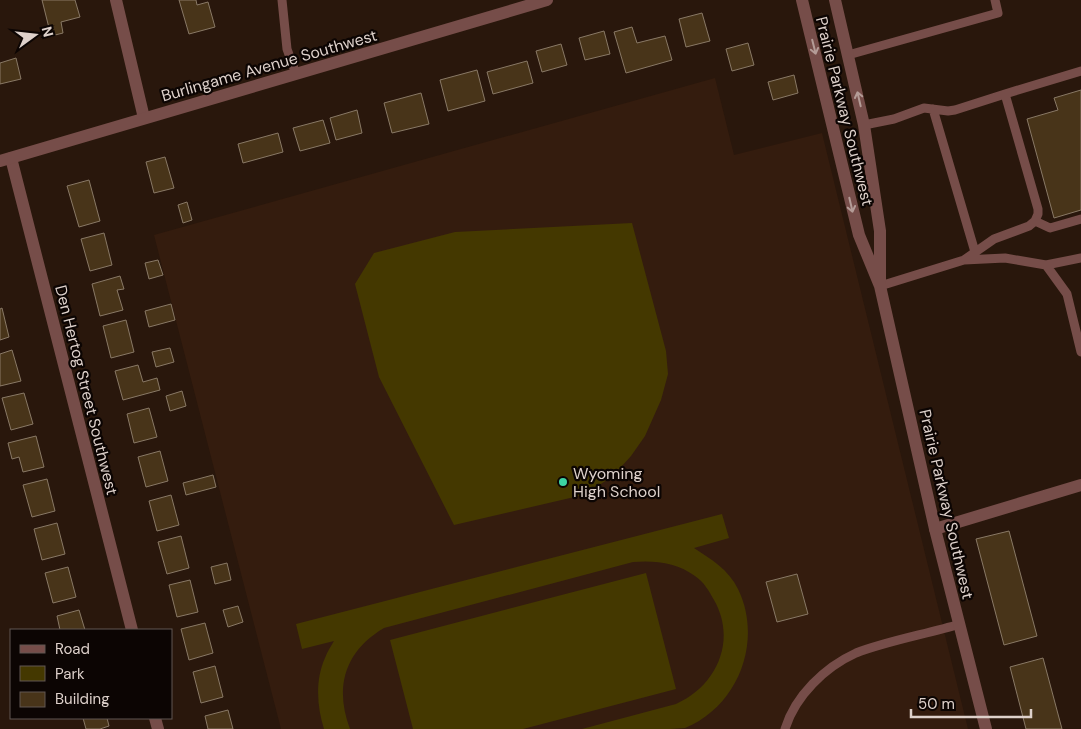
<svg xmlns="http://www.w3.org/2000/svg" width="1081" height="729" font-family="'DM Sans',sans-serif">
  <style>
    .built { fill: #341c0e }
    .green { fill: #443800 }
    .building { fill: #483419; stroke: #897966 }
    .lines { fill: none; stroke-linecap: round; stroke-linejoin: round }
    .service { stroke: #764d49; stroke-width: 9 }
    .minor { stroke: #764d49; stroke-width: 12 }
    .tertiary { stroke: #764d49; stroke-width: 12 }
    .oneway { stroke: #b49c97 }
    .poi-dot { fill: #3dd4a3; stroke: #0c0503; stroke-width: 2 }
    .labels { text-anchor: middle; stroke-width: 4.5; stroke-linejoin: round; paint-order: stroke }
    .street-label { font-size: 16px; fill: #ded1cb; stroke: #0c0503 }
    .poi-label { font-size: 16px; fill: #ded1cb; stroke: #0c0503; text-anchor: start }
  </style>
  <rect width="100%" height="100%" fill="#29170c"/>
  <path class="built" d="M715,78L734,155L822,133L968,729H281L154,235Z"/>
  <path class="green" d="M632,223L666,351L668,374L661,400L645,436L631,456L612,477L583,495L454,525L379,377L355,284L374,253L455,232Z
    M722,514L729,538L694,548C711,559 729,570 738,589C763,640 739,706 685,728C676,729 664,729 654,729C630,729 606,729 582,729L676,704C717,686 737,640 714,600C709,591 704,582 695,576C678,563 655,560 633,562L384,628C345,651 334,687 350,729H324C317,707 315,680 325,658C327,652 331,646 334,641L302,649L296,624Z
    M646,573L676,689L523,729H413L390,640Z"/>
  <path class="building" d="M42,0H75L80,17L61,22L63,33L51,36Z
    M179,0H196L197,5L208,2L215,27L189,34Z
    M702,13L710,41L686,47L679,19Z
    M632,27L637,43L665,36L672,60L626,73L614,32Z
    M604,31L610,54L585,60L579,38Z
    M748,43L754,65L732,71L726,49Z
    M561,44L567,65L542,72L536,51Z
    M16,58L21,79L0,84V63Z
    M527,61L533,83L493,94L487,72Z
    M477,70L485,101L448,111L440,80Z
    M794,75L798,93L773,100L768,82Z
    M1081,90V210L1054,218L1027,119L1058,110L1054,98Z
    M421,93L429,124L392,133L384,103Z
    M357,110L362,133L336,140L330,118Z
    M323,120L330,143L300,151L293,128Z
    M278,133L283,152L243,163L238,144Z
    M165,157L174,188L154,193L146,162Z
    M89,180L100,221L79,227L67,186Z
    M187,202L192,220L183,223L178,205Z
    M104,233L112,265L90,271L81,239Z
    M158,260L163,275L149,279L145,263Z
    M120,276L124,289L117,290L123,310L100,316L92,284Z
    M171,304L175,320L149,327L145,311Z
    M2,308L9,337L0,340V309Z
    M126,320L134,352L111,358L103,326Z
    M170,348L174,362L156,367L152,352Z
    M12,350L21,381L0,386V354Z
    M138,365L143,382L157,378L160,390L123,400L115,371Z
    M182,391L186,406L170,411L166,396Z
    M24,393L33,424L11,430L2,398Z
    M149,408L157,437L134,443L127,414Z
    M36,436L44,467L23,472L19,457L12,459L8,443Z
    M160,451L168,481L146,487L138,457Z
    M213,475L216,487L186,495L183,483Z
    M47,479L55,511L32,517L23,485Z
    M171,495L179,525L157,531L149,501Z
    M57,523L65,554L42,560L34,529Z
    M1009,531L1037,636L1004,645L976,539Z
    M181,536L189,568L167,574L158,542Z
    M227,563L231,580L215,584L211,567Z
    M68,567L76,597L53,603L45,573Z
    M797,574L808,614L777,622L766,582Z
    M190,580L198,612L177,617L169,585Z
    M238,606L243,622L228,627L223,610Z
    M79,610L85,630H60L57,616Z
    M205,623L213,653L189,660L181,629Z
    M1043,658L1062,729H1026L1010,667Z
    M215,666L223,697L201,703L193,672Z
    M228,710L233,729H208L205,716Z
    M83,718H107L109,726L100,729H86Z"/>
  <g class="lines">
    <path class="service" d="M282,0L287,49L296,74
      M848,55L998,13L995,0
      M933,109L975,252
      M864,125L894,119L924,108L948,111L955,110L1005,94
      M1035,221L1050,228L1081,219
      M964,260L1005,258L1046,265L1067,294L1081,352
      M1046,265L1081,258
      M880,286L964,260L994,239L1029,226L1035,221L1038,214V209L1005,94L1081,71
      M785,729C795,696 825,667 856,653C887,641 927,634 960,624"/>
    <path class="minor" d="M116,0L144,118
      M11,158L132,630
      M935,529L1081,485
      M155,718L158,729"/>
    <path class="tertiary" d="M802,0L859,235L880,286L935,529L986,729
      M835,0L864,125L880,231V281
      M0,161L547,0"/>
  </g>
  <defs><path id="oneway-shaft" d="M-6 0H5M1.5-3L5.5 0L1.5 3" fill="none" stroke-width="1.6" stroke-linecap="round" stroke-linejoin="round" transform="scale(1.25)"/></defs>
  <g class="oneway">
    <use href="#oneway-shaft" transform="translate(814 47) rotate(76)"/>
    <use href="#oneway-shaft" transform="translate(859 99) rotate(-103)"/>
    <use href="#oneway-shaft" transform="translate(851 205) rotate(77)"/>
  </g>
  <circle class="poi-dot" cx="563" cy="482" r="5"/>
  <g class="labels">
    <g class="street-label">
      <text transform="translate(269 65) rotate(-16)" y="6">Burlingame Avenue Southwest</text>
      <text transform="translate(845 111) rotate(76)" y="6">Prairie Parkway Southwest</text>
      <text transform="translate(87 390) rotate(76)" y="6">Den Hertog Street Southwest</text>
      <text transform="translate(947 504) rotate(77)" y="6">Prairie Parkway Southwest</text>
    </g>
    <g class="poi-label">
      <text x="573" y="479">Wyoming<tspan x="573" dy="18">High School</tspan></text>
    </g>
  </g>
  <rect x="10" y="629" width="162" height="90" fill="#0c0503" stroke="#605753"/>
  <rect x="20" y="645" width="25" height="8" fill="#764d49" stroke="#605753"/>
  <text x="55" y="654" font-size="15" fill="#ded1cb">Road</text>
  <rect x="20" y="666" width="25" height="15" fill="#443800" stroke="#605753"/>
  <text x="55" y="679" font-size="15" fill="#ded1cb">Park</text>
  <rect x="20" y="692" width="25" height="15" fill="#483419" stroke="#605753"/>
  <text x="55" y="704" font-size="15" fill="#ded1cb">Building</text>
  <g transform="translate(35 35) rotate(75)" stroke="#0c0503" stroke-width="4" paint-order="stroke">
  <path d="M0-4L9 19L0 12L-9 19Z" fill="#ded1cb"/>
  <text y="-8" font-size="14" font-weight="bold" text-anchor="middle" fill="#ded1cb">N</text>
  </g>
  <path d="M911 709v8h120v-8" fill="none" stroke="#ded1cb" stroke-width="2.5"/>
  <text x="918" y="709" font-size="15" fill="#ded1cb" stroke="#0c0503" stroke-width="4" paint-order="stroke">50 m</text>
</svg>
